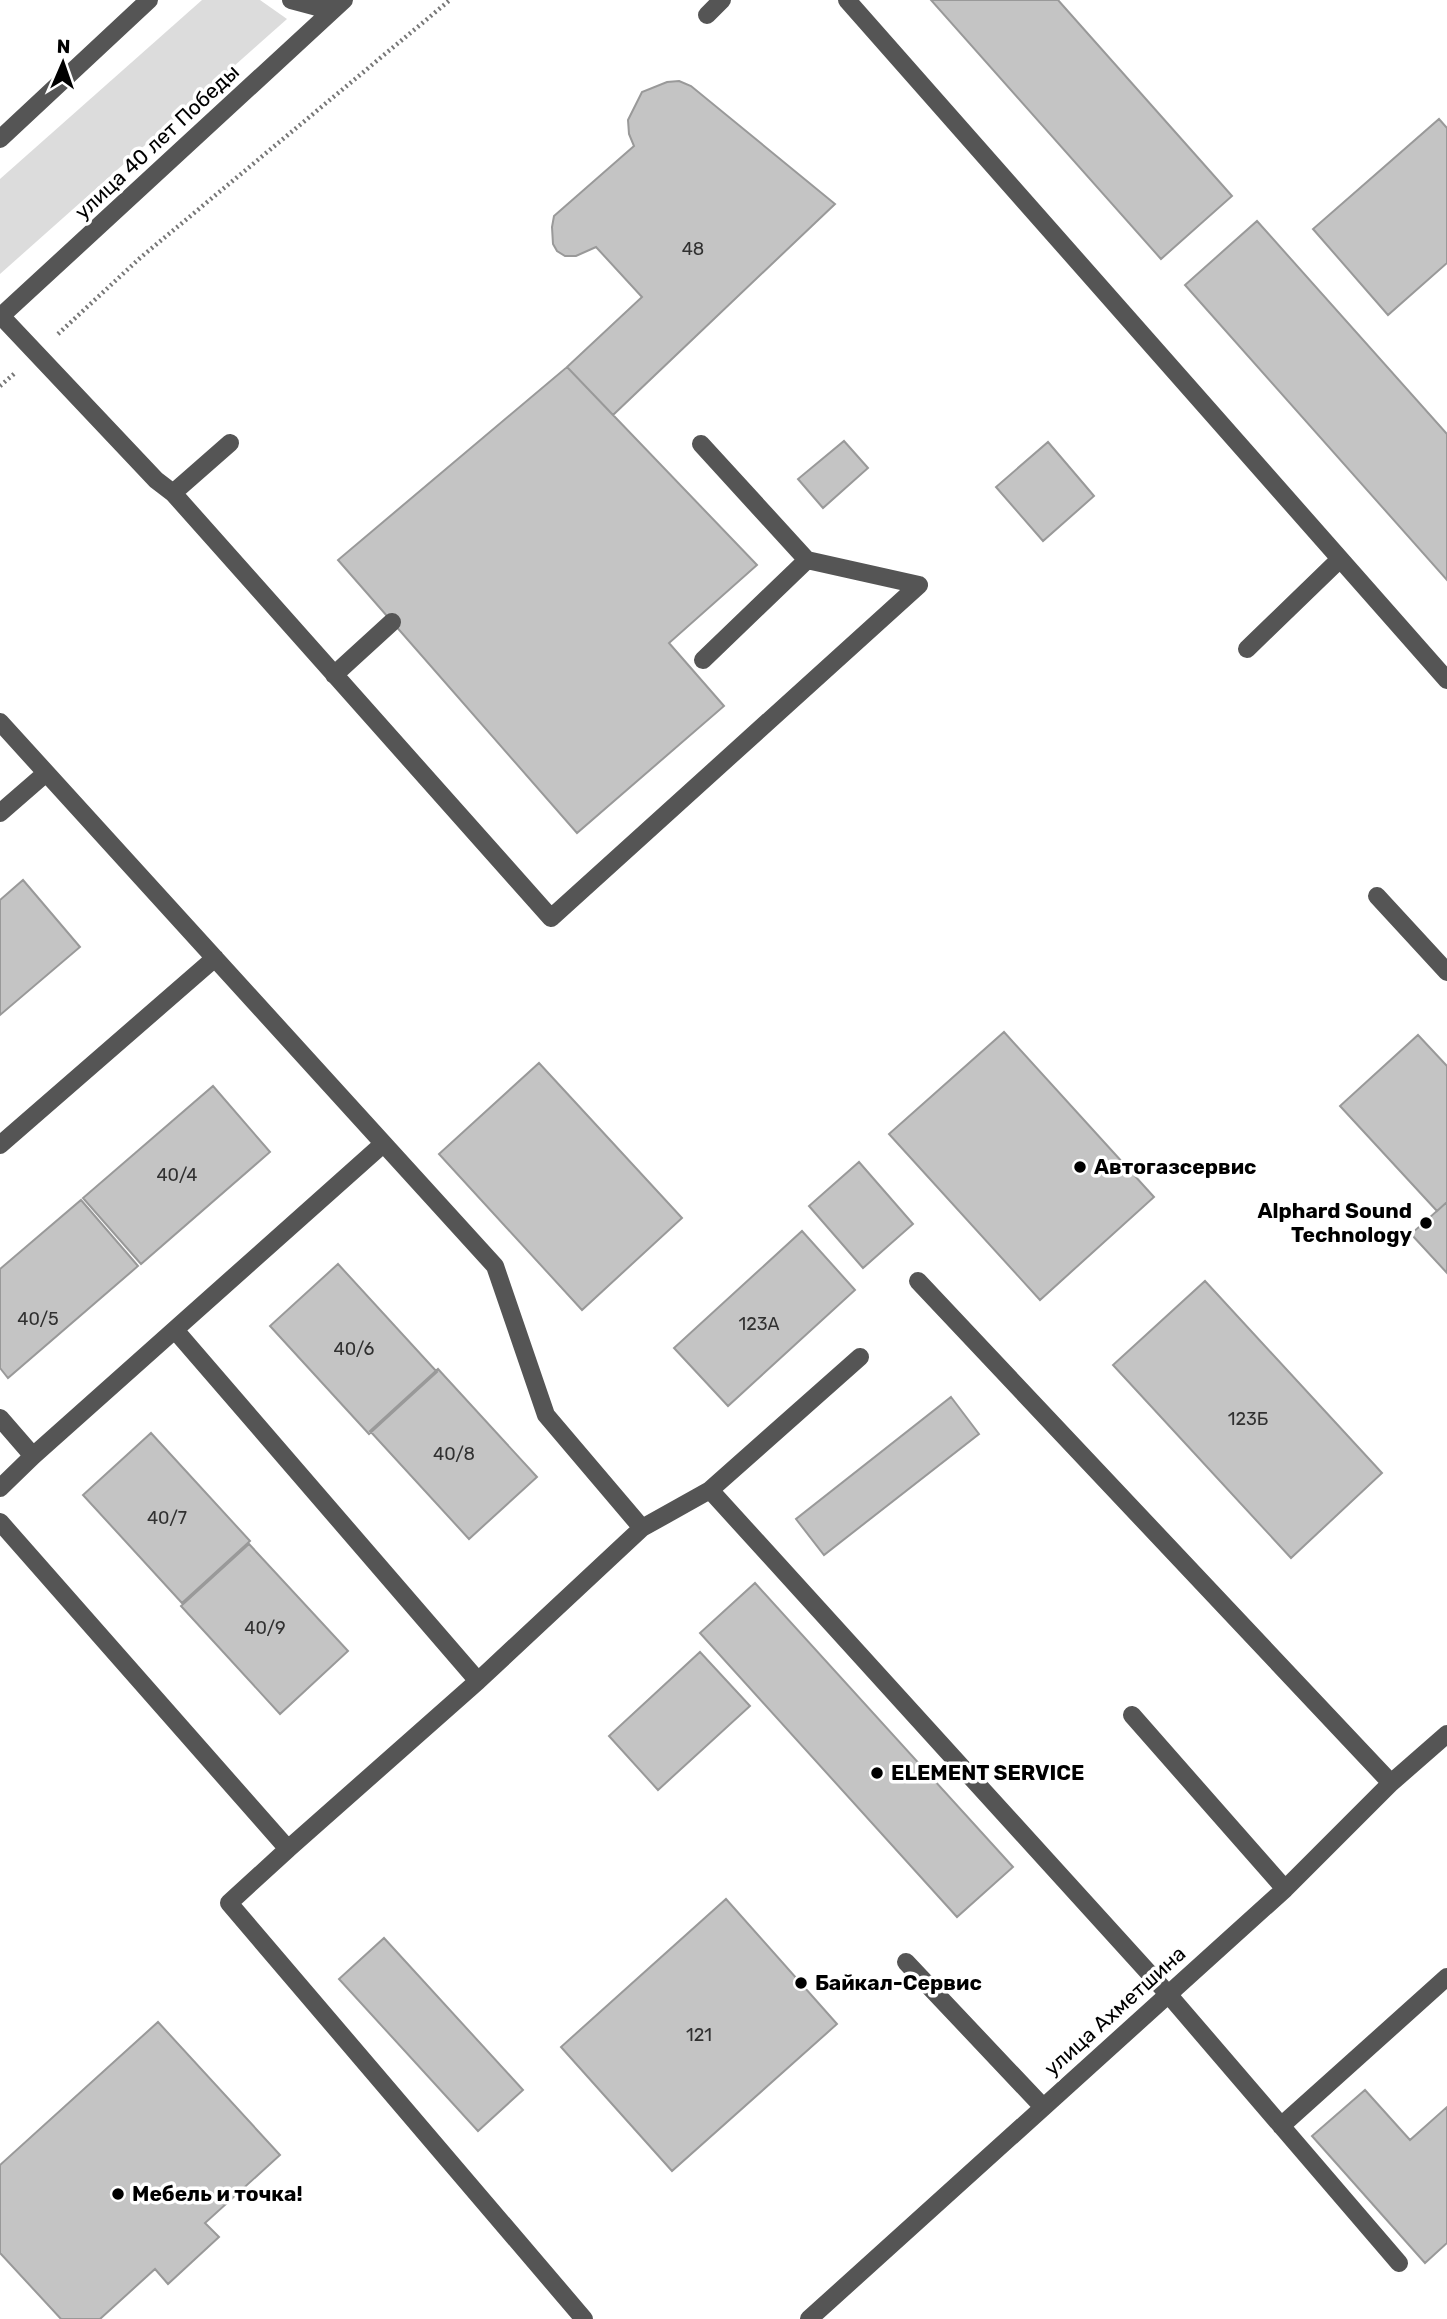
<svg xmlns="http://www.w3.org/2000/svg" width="1447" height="2319" font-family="Rubik,sans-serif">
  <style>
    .green { fill: #dcdcdc }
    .building { fill: #c4c4c4; stroke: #999; stroke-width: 2 }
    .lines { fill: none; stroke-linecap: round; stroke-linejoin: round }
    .path { stroke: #777; stroke-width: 4.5; stroke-dasharray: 2 3.5; stroke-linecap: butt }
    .minor { stroke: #555; stroke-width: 18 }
    .poi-dot { fill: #000; stroke: #fff; stroke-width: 2.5 }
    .labels { text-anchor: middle; stroke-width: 7; stroke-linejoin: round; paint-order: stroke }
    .number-label { font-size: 18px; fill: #313131 }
    .street-label { font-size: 21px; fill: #000; stroke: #fff }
    .poi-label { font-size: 21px; font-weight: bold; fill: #000; stroke: #fff; text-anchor: start }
  </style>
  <rect width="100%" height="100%" fill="#fff"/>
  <path class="green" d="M202,0H260L287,19L0,274V179Z"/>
  <path class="building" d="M931,0H1058L1232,196L1161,259Z
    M679,81L691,86L835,204L613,415L567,367L642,297L596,247L576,256H565L557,251L553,244L552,227L554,216L634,146L629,134L628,120L642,92L667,82Z
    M1439,119L1447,128V263L1388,315L1313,229Z
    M1257,221L1447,434V580L1185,285Z
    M567,367L757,565L669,643L724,706L577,833L338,560Z
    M844,441L868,468L823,508L798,479Z
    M1048,442L1094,496L1043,541L996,487Z
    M23,880L80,947L0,1015V900Z
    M1004,1032L1154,1197L1040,1300L889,1134Z
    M1418,1035L1447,1066V1202L1437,1211L1340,1106Z
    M539,1063L682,1218L582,1310L439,1154Z
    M213,1086L270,1152L141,1264L83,1198Z
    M859,1162L913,1224L863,1268L809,1206Z
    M81,1200L138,1266L8,1378L0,1368V1269Z
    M1447,1202V1273L1411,1234Z
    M802,1231L855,1290L728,1406L674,1348Z
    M338,1264L437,1372L369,1434L270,1326Z
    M1205,1281L1382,1473L1291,1558L1113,1365Z
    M438,1369L537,1477L469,1539L370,1431Z
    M951,1397L979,1434L824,1555L796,1519Z
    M151,1433L250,1541L182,1603L83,1495Z
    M249,1544L348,1651L280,1714L181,1606Z
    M755,1583L1013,1867L957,1917L700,1633Z
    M700,1652L750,1706L658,1790L609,1736Z
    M726,1899L837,2024L672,2171L561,2047Z
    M384,1938L523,2090L478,2131L339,1979Z
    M158,2022L280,2155L205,2223L219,2237L168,2284L155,2269L100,2319H61L0,2253V2165Z
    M1365,2090L1410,2140L1447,2107V2243L1425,2263L1312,2136Z"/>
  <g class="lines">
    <path class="path" d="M58,334L140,258L450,0
      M0,386L15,373"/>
    <path class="minor" d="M291,0L321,8L339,0
      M847,0L1447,680
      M707,15L722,0
      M0,139L149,0
      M1,316L156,480L173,493L230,443
      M0,317L344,0
      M701,444L807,560L703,660
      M173,493L551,918L919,585
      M807,560L919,585
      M1247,649L1340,559
      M334,675L392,622
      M0,722L495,1266L546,1415L642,1528L478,1681L288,1849L0,1522
      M0,813L46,773
      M1377,896L1447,972
      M0,1145L215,958
      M918,1281L1391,1783
      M175,1330L478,1681
      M860,1357L710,1490L1168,1994L1399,2263
      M0,1418L33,1456L0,1488
      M33,1456L383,1144
      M642,1528L710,1490
      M1132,1715L1285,1889
      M288,1849L229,1903L584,2319
      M906,1962L1043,2107
      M1281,2126L1447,1977
      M809,2319L1285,1889L1391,1783L1447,1734"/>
  </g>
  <g class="poi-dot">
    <circle cx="1080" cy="1167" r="7"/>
    <circle cx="1426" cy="1223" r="7"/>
    <circle cx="877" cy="1773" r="7"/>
    <circle cx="801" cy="1983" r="7"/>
    <circle cx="118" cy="2194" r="7"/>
  </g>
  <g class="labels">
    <g class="number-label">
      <text x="693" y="255">48</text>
      <text x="177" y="1181">40/4</text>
      <text x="38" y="1325">40/5</text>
      <text x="759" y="1330">123А</text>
      <text x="354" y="1355">40/6</text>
      <text x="1248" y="1425">123Б</text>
      <text x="454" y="1460">40/8</text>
      <text x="167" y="1524">40/7</text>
      <text x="265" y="1634">40/9</text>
      <text x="699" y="2041">121</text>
    </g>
    <g class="street-label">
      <text transform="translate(157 142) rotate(-43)" y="7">улица 40 лет Победы</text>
      <text transform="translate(1115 2011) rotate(-42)" y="7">улица Ахметшина</text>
    </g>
    <g class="poi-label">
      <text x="1094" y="1174">Автогазсервис</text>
      <text x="1412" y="1218" text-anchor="end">Alphard Sound<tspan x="1412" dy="24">Technology</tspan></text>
      <text x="891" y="1780">ELEMENT SERVICE</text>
      <text x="815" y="1990">Байкал-Сервис</text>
      <text x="132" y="2201">Мебель и точка!</text>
    </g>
  </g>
  <g transform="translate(63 63) rotate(2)" stroke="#ffffff" stroke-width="5" paint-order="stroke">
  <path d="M0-5L12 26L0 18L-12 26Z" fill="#000000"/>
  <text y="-10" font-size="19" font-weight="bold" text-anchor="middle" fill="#000000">N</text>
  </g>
</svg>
